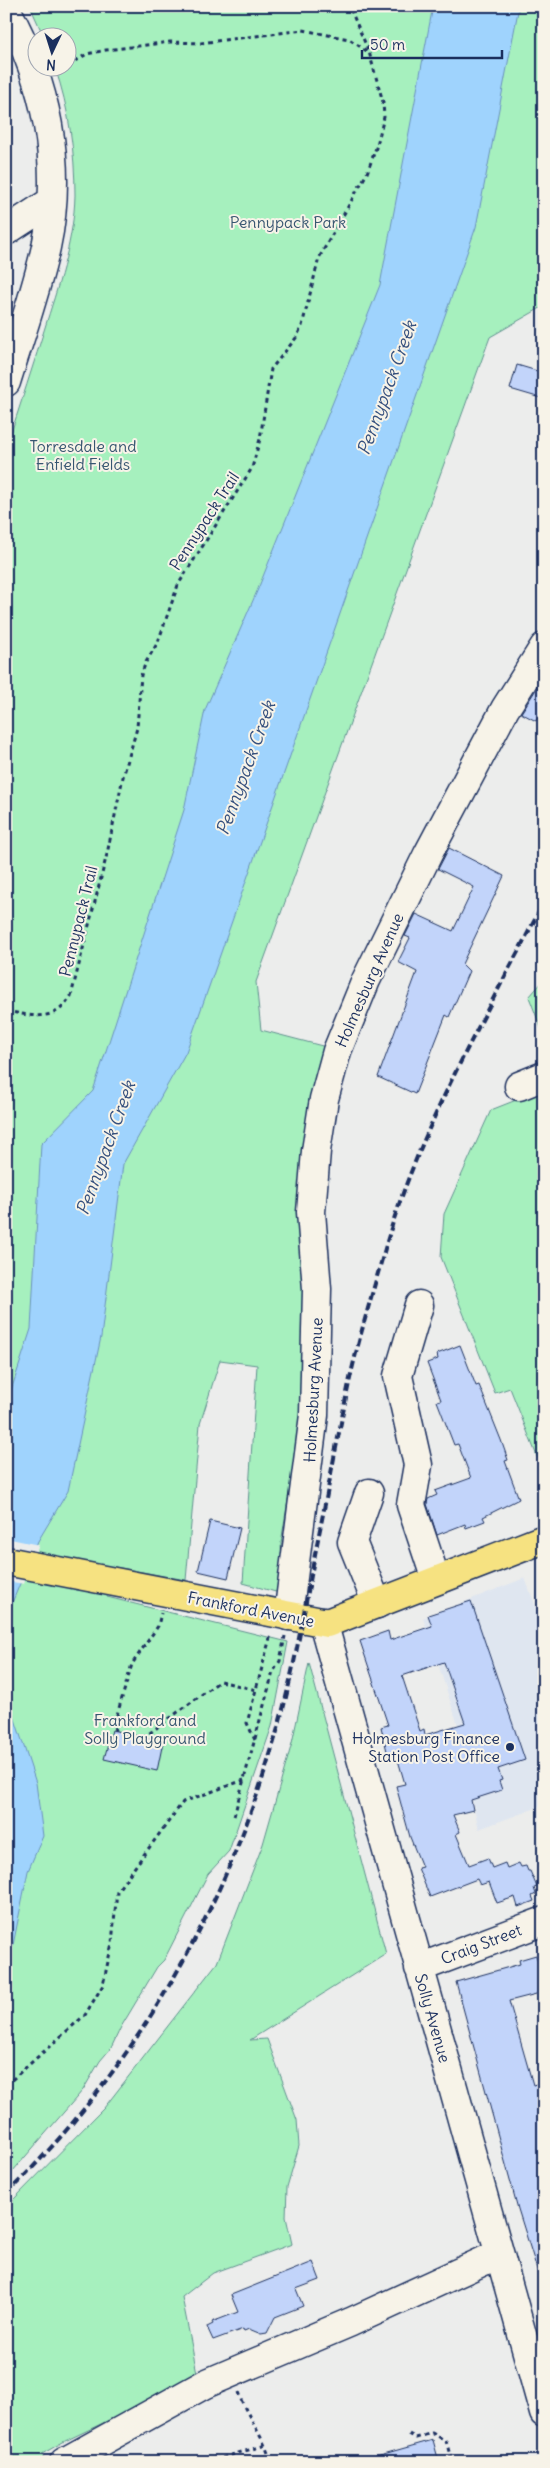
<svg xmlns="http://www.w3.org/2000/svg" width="550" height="2468" font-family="Delius,sans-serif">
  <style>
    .built { fill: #dfe6f0 }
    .green { fill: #a6f0be; stroke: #60908e }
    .water { fill: #9fd3fd; stroke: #6a91bd }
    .pier { fill: #ecedec }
    .building { fill: #c2d4fa; stroke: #1b2f5e; fill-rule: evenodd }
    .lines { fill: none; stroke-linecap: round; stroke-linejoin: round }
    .minor-casing { stroke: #1b2f5e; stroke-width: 31 }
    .major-casing { stroke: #1b2f5e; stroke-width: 31 }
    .path { stroke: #1b2f5e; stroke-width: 3; stroke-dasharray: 4 4; stroke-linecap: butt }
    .minor { stroke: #f7f3e8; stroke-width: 28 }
    .major { stroke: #f6e281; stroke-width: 28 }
    .rail { stroke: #1b2f5e; stroke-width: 4; stroke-dasharray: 8 4; stroke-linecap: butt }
    .poi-dot { fill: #1b2f5e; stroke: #f7f3e8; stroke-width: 2 }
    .labels { text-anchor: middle; stroke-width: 4; stroke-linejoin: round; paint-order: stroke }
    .park-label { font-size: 16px; fill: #375671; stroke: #f7f3e8 }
    .street-label { font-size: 16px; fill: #1b2f5e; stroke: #f7f3e8 }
    .poi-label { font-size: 16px; fill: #1b2f5e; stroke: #f7f3e8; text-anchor: end }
    .water-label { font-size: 18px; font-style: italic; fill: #35507e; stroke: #f7f3e8 }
  </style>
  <rect width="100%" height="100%" fill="#ecedec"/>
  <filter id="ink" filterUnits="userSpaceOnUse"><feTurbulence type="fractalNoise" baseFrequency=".02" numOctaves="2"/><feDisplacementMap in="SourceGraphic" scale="10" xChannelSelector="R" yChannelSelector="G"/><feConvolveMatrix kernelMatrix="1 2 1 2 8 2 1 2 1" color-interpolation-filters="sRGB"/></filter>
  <g filter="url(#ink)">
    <path class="built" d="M525,1578L544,1629V1805L479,1829L468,1782L476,1780L423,1618Z"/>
    <path class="green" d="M30,6H544V306L490,337L256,982L261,1030L330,1048L299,1432L281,1543L283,1594L243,1583L257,1365L220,1360L200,1424L186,1580L115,1567L107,1597L288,1642L272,1726L229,1851L208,1874L164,1960L157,1967L121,2027L111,2048L100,2061L83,2090L6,2179V448C20,406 34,363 47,321C60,280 74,238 75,195C75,153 69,107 55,68H68V38L44,37Z
      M544,980V1036L529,997Z
      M544,1089V1474L510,1388L495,1393L441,1257L444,1214L491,1110Z
      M309,1663L386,1954L250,2040L267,2039L297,2120L299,2146L287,2187L286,2217L292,2244L213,2273L182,2297L198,2378L63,2442L42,2454L45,2462H6V2207L104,2108L217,1963L263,1844L292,1743Z"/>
    <path class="water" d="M433,6H519L476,227L186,1052L123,1164L101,1337L68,1491L38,1541L6,1617V1406L31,1329L41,1144L93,1091L184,810L205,710L258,589L380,285Z
      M6,1692L36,1783L43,1836L28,1871L13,1945L6,1955Z"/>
    <path class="pier" d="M6,1538L39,1545L24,1584L6,1581Z"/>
    <path class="building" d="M517,365L544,373V399L510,389Z
      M544,677V707L536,721L521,713Z
      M449,848L504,876L462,964L469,971L449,1017L446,1015L415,1094L378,1077L417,972L398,962L410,938L405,936L416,914L453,931L474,887L438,869Z
      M460,1345L476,1386L479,1385L501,1440L508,1460L505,1461L519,1499L483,1517L485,1521L466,1528L465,1524L437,1535L427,1504L428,1499L437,1495L435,1491L471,1478L458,1444L454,1445L437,1401L441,1400L427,1363L438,1359L437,1354Z
      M210,1521L240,1528L228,1578L198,1571Z
      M471,1601L525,1760L498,1769L502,1780L499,1781L502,1790L471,1800L473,1810L453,1815L460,1832L456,1834L469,1865L488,1858L492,1868L505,1863L507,1868L519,1863L521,1867L526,1866L528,1871H530L537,1887L534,1888L536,1894L532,1896L534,1901L518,1907L515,1897L497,1903L489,1882L480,1885L477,1879L430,1897L418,1868L422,1867L410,1837L396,1786L405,1784L396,1753L388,1755L381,1727L388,1725L360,1641L388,1631L390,1640L432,1626L428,1615ZM444,1662L465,1723L425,1735L424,1729L420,1731L402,1676Z
      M112,1730L163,1742L157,1771L104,1759Z
      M536,1955L541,1974L544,1973V1992L509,2001L533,2085L539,2083L544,2099V2222L539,2224L544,2238V2278L540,2279L518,2209L456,1982L520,1964L519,1960Z
      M313,2262L320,2280L296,2289L303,2306L275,2317L267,2333L261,2334L249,2329L244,2331L243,2329L213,2340L207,2327L213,2324L212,2322L238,2312L231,2295Z
      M433,2440L439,2462H374L373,2457Z"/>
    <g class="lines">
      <g class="minor-casing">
        <path id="minor" d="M6,9C46,82 64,164 46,247C36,292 20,337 6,382
          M6,231L52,201
          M519,1086L544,1076
          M419,1305L398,1376L418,1465L411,1505L436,1580
          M369,1493L352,1542L377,1604
          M288,1616L314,1415L317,1289L311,1212L316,1151L324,1099L337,1051L366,980L428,854L505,709L544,647
          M323,1622L544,2413
          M419,1968L544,1921
          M64,2462L205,2384L351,2322L499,2254"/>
      </g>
      <g class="major-casing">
        <path id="major" d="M6,1561L327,1623L544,1539"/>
      </g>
      <path class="path" d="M68,65L87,54L106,50L170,42L201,43L303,30L349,39L368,52
        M56,73L64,68
        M6,1011C32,1016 56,1023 71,996L107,854L123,777L137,728L141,675L146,662L158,642L178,585L252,468L260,439L271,369L296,338L302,326L319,258L367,173L377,145L384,117L383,102L369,52L349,6
        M115,1731L114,1725L132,1664L158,1626L161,1613
        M143,1738L220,1681L256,1690
        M255,1740L247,1723L271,1634
        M234,1816L273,1672L280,1661L285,1636
        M6,2085L85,2015L103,1985L112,1943L117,1891L183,1802L244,1780
        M238,2392C247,2417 264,2437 271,2462
        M409,2434L416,2438L432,2433L446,2441L452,2462
        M207,2462L266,2445"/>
      <use href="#minor" class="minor"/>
      <use href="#major" class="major"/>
      <path class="rail" d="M6,2194C133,2072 223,1913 273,1745C293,1679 304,1611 317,1544C328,1490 338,1436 349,1383C359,1337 373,1291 386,1245C421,1124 487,1013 544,902"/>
    </g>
  </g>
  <circle class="poi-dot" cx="510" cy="1747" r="5"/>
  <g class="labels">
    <g class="park-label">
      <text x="288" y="228">Pennypack Park</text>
      <text x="83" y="452">Torresdale and<tspan x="83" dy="18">Enfield Fields</tspan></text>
      <text x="145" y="1726">Frankford and<tspan x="145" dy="18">Solly Playground</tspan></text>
    </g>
    <g class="street-label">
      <text transform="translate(204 521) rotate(-57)" y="6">Pennypack Trail</text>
      <text transform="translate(78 921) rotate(-76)" y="6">Pennypack Trail</text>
      <text transform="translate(369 980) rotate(-66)" y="6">Holmesburg Avenue</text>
      <text transform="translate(313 1390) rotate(-87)" y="6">Holmesburg Avenue</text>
      <text transform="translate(251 1609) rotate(11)" y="6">Frankford Avenue</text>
      <text transform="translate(481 1944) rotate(-21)" y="6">Craig Street</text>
      <text transform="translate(433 2018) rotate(74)" y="6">Solly Avenue</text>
    </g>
    <g class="poi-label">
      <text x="500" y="1744">Holmesburg Finance<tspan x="500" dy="18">Station Post Office</tspan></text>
    </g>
    <g class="water-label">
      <text transform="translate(387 388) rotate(-70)" y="6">Pennypack Creek</text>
      <text transform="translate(246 768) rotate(-70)" y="6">Pennypack Creek</text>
      <text transform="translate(106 1148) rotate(-70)" y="6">Pennypack Creek</text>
    </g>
  </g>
  <rect width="550" height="2468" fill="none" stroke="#f7f3e8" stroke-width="25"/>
  <rect x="12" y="12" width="525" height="2443" fill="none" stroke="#1b2f5e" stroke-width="2" filter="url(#ink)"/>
  <g transform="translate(52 52) rotate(184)"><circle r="24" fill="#f7f3e8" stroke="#9fa5b1"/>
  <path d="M0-4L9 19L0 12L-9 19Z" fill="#1b2f5e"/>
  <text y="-8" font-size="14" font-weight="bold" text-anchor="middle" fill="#1b2f5e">N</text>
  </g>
  <path d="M362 50v8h140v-8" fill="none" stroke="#1b2f5e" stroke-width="2.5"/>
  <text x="370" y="50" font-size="15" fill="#1b2f5e" stroke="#f7f3e8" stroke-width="4" paint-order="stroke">50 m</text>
</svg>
